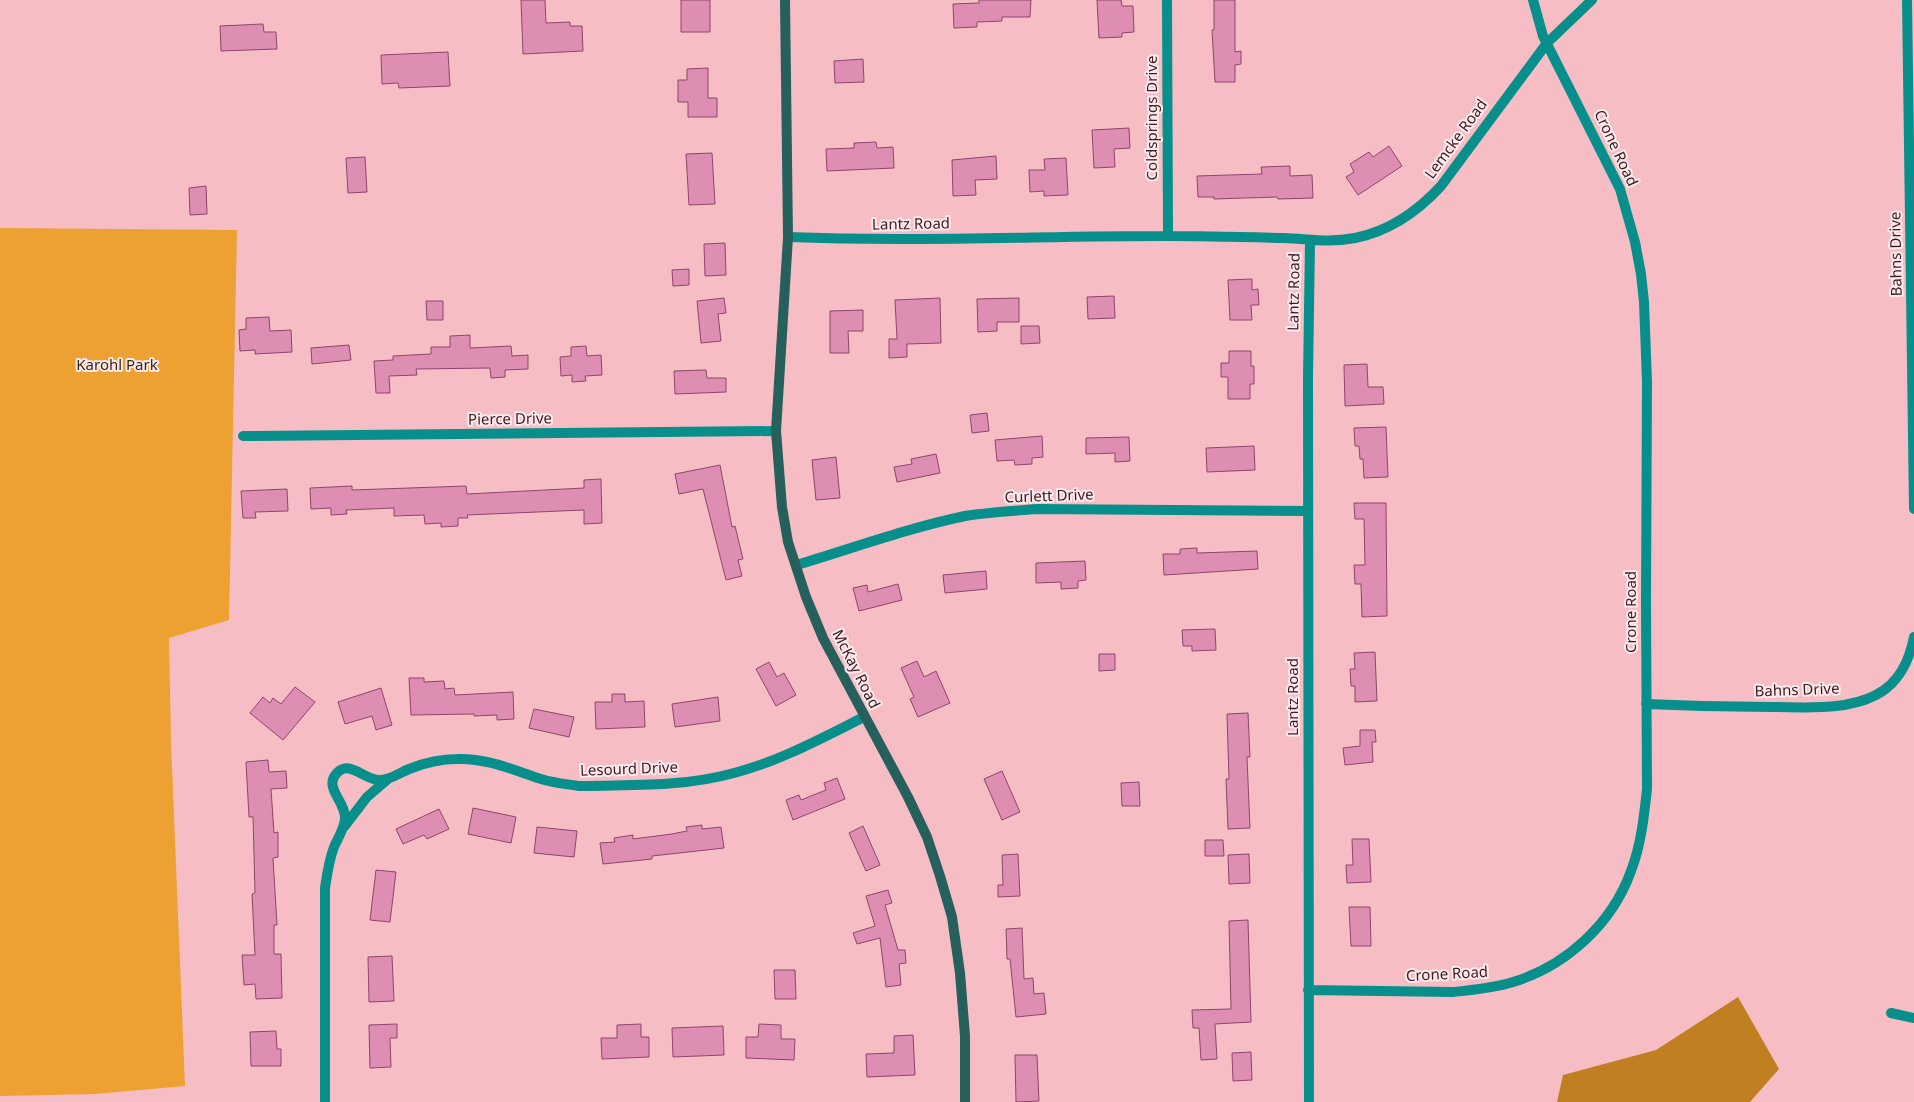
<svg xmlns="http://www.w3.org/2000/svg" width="1914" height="1102" font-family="'Noto Sans',sans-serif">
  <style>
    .green { fill: #eda132 }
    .forest { fill: #c08021 }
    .building { fill: #dd8eb2; stroke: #8e4669 }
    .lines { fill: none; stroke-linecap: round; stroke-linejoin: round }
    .street { stroke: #088f8b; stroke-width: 10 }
    .secondary { stroke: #26605d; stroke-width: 10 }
    .labels { text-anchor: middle; stroke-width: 4; stroke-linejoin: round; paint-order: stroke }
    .street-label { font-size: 15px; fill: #3c1b20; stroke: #feeaec }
    .park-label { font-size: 15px; fill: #362714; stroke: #feeaec }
  </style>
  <rect width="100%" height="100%" fill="#f6bec4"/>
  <path class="green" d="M0,228L237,230L229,620L169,638L171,742L185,1086L95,1094L0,1096Z"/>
  <path class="forest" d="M1738,997L1779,1069L1750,1102H1557L1563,1075L1656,1050Z"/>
  <path class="building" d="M521,0H545L546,23L570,22V26H582L583,51L523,54Z
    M681,0H710V32H681Z
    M979,0H1031L1030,17H1002V21L977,22V27L954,28L953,4L979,3Z
    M1097,0H1121L1122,6H1133L1134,32L1122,33V37L1099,38Z
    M1214,0H1235V52L1241,51V64L1235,65V82H1215L1212,30H1214Z
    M263,24L264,32H276L277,49L221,51L220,26Z
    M448,52L450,86L399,88L398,83L382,84L381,55Z
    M863,59L864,82L835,83L834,61Z
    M708,68V98H717V117H688V102H678V80H687V69Z
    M1129,128L1130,148L1114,149L1115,167L1094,168L1092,130Z
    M876,142L877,148L893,147L894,168L827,171L826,149L854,148V143Z
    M1389,146L1402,166L1358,195L1346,177L1354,172L1350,164L1369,152L1373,157Z
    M712,153L715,204L689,205L686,154Z
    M996,156L997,179L975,180L976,195L953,196L952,160Z
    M365,157L367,192L348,193L346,158Z
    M1066,158L1068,195L1044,196V191L1030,192L1029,170H1045L1044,159Z
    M1290,166V176L1312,175L1313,198L1278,199L1277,197L1214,199V197H1198L1197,176L1262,174L1261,167Z
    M206,186L207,214L190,215L189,188Z
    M725,243L726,275L705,276L704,244Z
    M689,269V285L673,286L672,270Z
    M1252,279V290L1258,289L1259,305H1251L1252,320H1230L1228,280Z
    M1114,296L1115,318L1088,319L1087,297Z
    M724,298L726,313L718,314L721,341L701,343L697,301Z
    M940,298L941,343L907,344V357L889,358V339H897L895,300Z
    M1019,298V322H997V331L978,332L977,299Z
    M426,301H443V320H427Z
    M863,310V331H848L849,353H830V311Z
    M269,317L270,331L291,330L292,352L255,354V350L240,351L239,330L246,329V318Z
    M1021,326H1039L1040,343L1021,344Z
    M470,335V348L511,346L512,356L528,355V369L505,370V377L491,378L490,368L416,369L417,375L389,376L390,393H376L374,361L393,360V356L431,354V347H450V336Z
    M349,345L351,360L312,364L311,348Z
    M586,346L587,356L601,355L602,375L585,376L586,381L572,382V375L561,376L560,357L571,356V347Z
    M1229,351H1251V366H1254V384H1250V399H1228V377H1221V363H1229Z
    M1367,364L1368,387H1383L1384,404L1345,406L1344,365Z
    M706,370L707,378H726V392L675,394L674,371Z
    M987,413L989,431L972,433L970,415Z
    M1386,427L1388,477L1364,478L1363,459H1360L1359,446H1355L1354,428Z
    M1042,436L1043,457L1032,458V464L1015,465L1014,460L997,461L995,440Z
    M1129,437L1130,461L1115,462V453L1086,454V438Z
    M1254,446L1255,470L1207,472L1206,448Z
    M936,454L940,473L897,482L894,467L912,464L911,459Z
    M836,457L840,498L816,500L812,460Z
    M720,465L732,527L735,526L743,559L738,560L742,576L726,580L703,489L679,494L675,474Z
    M601,479L602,523L584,524V510L467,515L468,518H458V526L441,527V523L425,524L424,515L394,516V508L346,510L347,514L331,515V508L311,509L310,488L352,486V490L466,486L467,494L584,488V480Z
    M287,489L288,511L255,512L256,518H243L241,491Z
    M1354,503H1386L1387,616L1362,617L1361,584H1355L1354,565H1365L1364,519H1355Z
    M1197,548V553L1257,551L1258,569L1164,575L1163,554H1180V549Z
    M1085,561L1086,580L1078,581V588L1061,589V582L1036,583V563Z
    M986,571L987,589L945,593L943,575Z
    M898,584L902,600L859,611L853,588L867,585L868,592Z
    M1215,629L1216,650L1192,651V646H1183L1182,630Z
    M1375,652L1377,701L1355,702V686H1351L1350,669H1355L1354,653Z
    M1099,654H1115V670L1099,671Z
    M917,661L924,677L936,671L950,703L918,717L910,699L914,697L901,668Z
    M769,662L777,677L784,673L796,695L776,706L756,669Z
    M409,678H424V682L444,681L445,689L454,688L455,695L513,692L514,719L497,720V715L474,716V714L411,715Z
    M295,687L315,702L283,740L250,713L263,697L270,703L273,698L281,704Z
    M381,688L392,725L376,730L372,716L345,724L338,702Z
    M612,694H625V702L644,701L645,727L596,729L595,702H612Z
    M718,697L720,721L675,727L672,704Z
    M534,709L574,717L569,737L529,728Z
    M1248,713L1250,757H1247L1250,828L1228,829L1226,779H1229L1227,714Z
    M1360,730H1375L1376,742H1372L1373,762L1345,765L1343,748L1360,746Z
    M268,760L269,772L286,771L287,788L271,789L274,833L278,832V857L273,858L277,925H274V954H281L282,998L256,999L255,984L244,985L242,955H255L252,894L255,893L253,817H249L246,762Z
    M1002,771L1020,812L1002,820L984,779Z
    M837,778L845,799L793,820L786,800L799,795L801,800L826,790L824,783Z
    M1139,782L1140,806H1122L1121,783Z
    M473,808L516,817L511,843L468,834Z
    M439,809L449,829L427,839L424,835L403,844L396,829Z
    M702,825V829L721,827L724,848L652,856V859L603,864L600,843L615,842L614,838L633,835V839L672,834L687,831L686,827Z
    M863,826L880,865L866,871L849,833Z
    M537,827L577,831L574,857L534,853Z
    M1352,839H1369L1371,882L1347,883L1346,865H1353Z
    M1205,840H1223L1224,856H1205Z
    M1018,854L1020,896L998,897V885H1003L1002,855Z
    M1249,854L1250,883L1229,884L1228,855Z
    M376,870L396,872L390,922L370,920Z
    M888,890L892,903L885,905L898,950H905L906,963L899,964L901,985L886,987L880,938L857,944L853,933L875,926L866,896Z
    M1349,907H1370L1371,946H1351Z
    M1248,920L1251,1022L1215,1024L1217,1059L1201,1060L1199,1028H1193L1192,1010L1231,1009L1229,921Z
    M1022,928L1024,979L1033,978L1034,994L1044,993L1046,1014L1016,1017L1010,959H1007L1006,929Z
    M392,956L394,1001L369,1002L368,957Z
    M774,970H795L796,999H775Z
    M397,1024V1038H390L391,1067L370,1068L369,1025Z
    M641,1024V1037H649V1057L602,1059L601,1038H617V1025Z
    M759,1024L781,1025V1039H795L794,1060L746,1058V1037H758Z
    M723,1026L724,1055L673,1057L672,1028Z
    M276,1031L277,1049H281V1066H251L250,1032Z
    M913,1035L915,1075L867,1077L866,1054L894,1053V1036Z
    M1251,1052L1252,1080L1233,1081L1232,1053Z
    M1015,1055H1037L1039,1101L1016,1102Z"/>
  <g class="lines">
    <path class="street" d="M1167,0L1168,236
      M1907,0L1914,509
      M788,237C914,242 1040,236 1167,236C1206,236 1245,237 1284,238C1310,239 1328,243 1355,238C1390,231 1418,211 1441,186L1547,43L1592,0
      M243,436L776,431
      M797,565C853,548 908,528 965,516C989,512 1013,511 1037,509L1308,511
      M1646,704C1688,706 1729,707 1771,707C1805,707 1845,711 1876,695C1899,683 1909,662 1914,637
      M344,827L367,797L388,779
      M1308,990L1453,992C1473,990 1494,988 1513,982C1566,966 1612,924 1631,871C1641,845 1644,817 1647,789L1646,601L1647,382L1644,302L1641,274L1635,242L1620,189L1543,36L1533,0
      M1891,1013L1914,1018
      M325,1102V888C327,874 329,860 334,847C338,838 344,829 345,819C346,802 324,788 336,774C349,758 365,781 380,780C391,780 399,773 409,769C424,763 440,759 457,759C487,758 513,770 541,779C553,783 566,784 579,786C630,785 684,787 734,773C780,761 822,738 864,717
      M1309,1102L1308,378L1310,241"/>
    <path class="secondary" d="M785,0L788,237L776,431L782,507L788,542L806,597L823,638L908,797L927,837L940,876L952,917L960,973L965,1036V1102"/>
  </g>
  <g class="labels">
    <g class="street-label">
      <text transform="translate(1152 118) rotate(-90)" y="5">Coldsprings Drive</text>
      <text transform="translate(1456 139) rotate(-54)" y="5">Lemcke Road</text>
      <text transform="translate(1616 148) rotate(65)" y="5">Crone Road</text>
      <text transform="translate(911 224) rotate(-1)" y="5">Lantz Road</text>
      <text transform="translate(1896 254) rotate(-91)" y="5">Bahns Drive</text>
      <text transform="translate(1294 292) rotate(-89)" y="5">Lantz Road</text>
      <text transform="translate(510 419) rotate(-1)" y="5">Pierce Drive</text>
      <text transform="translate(1049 496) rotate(-2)" y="5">Curlett Drive</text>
      <text transform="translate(1631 612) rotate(-90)" y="5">Crone Road</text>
      <text transform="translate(856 669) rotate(63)" y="5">McKay Road</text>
      <text transform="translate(1797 690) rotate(-2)" y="5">Bahns Drive</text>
      <text transform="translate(1293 697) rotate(-90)" y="5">Lantz Road</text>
      <text transform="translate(629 769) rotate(-2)" y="5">Lesourd Drive</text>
      <text transform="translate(1447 974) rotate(-3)" y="5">Crone Road</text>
    </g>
    <g class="park-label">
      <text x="117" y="370">Karohl Park</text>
    </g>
  </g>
</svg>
